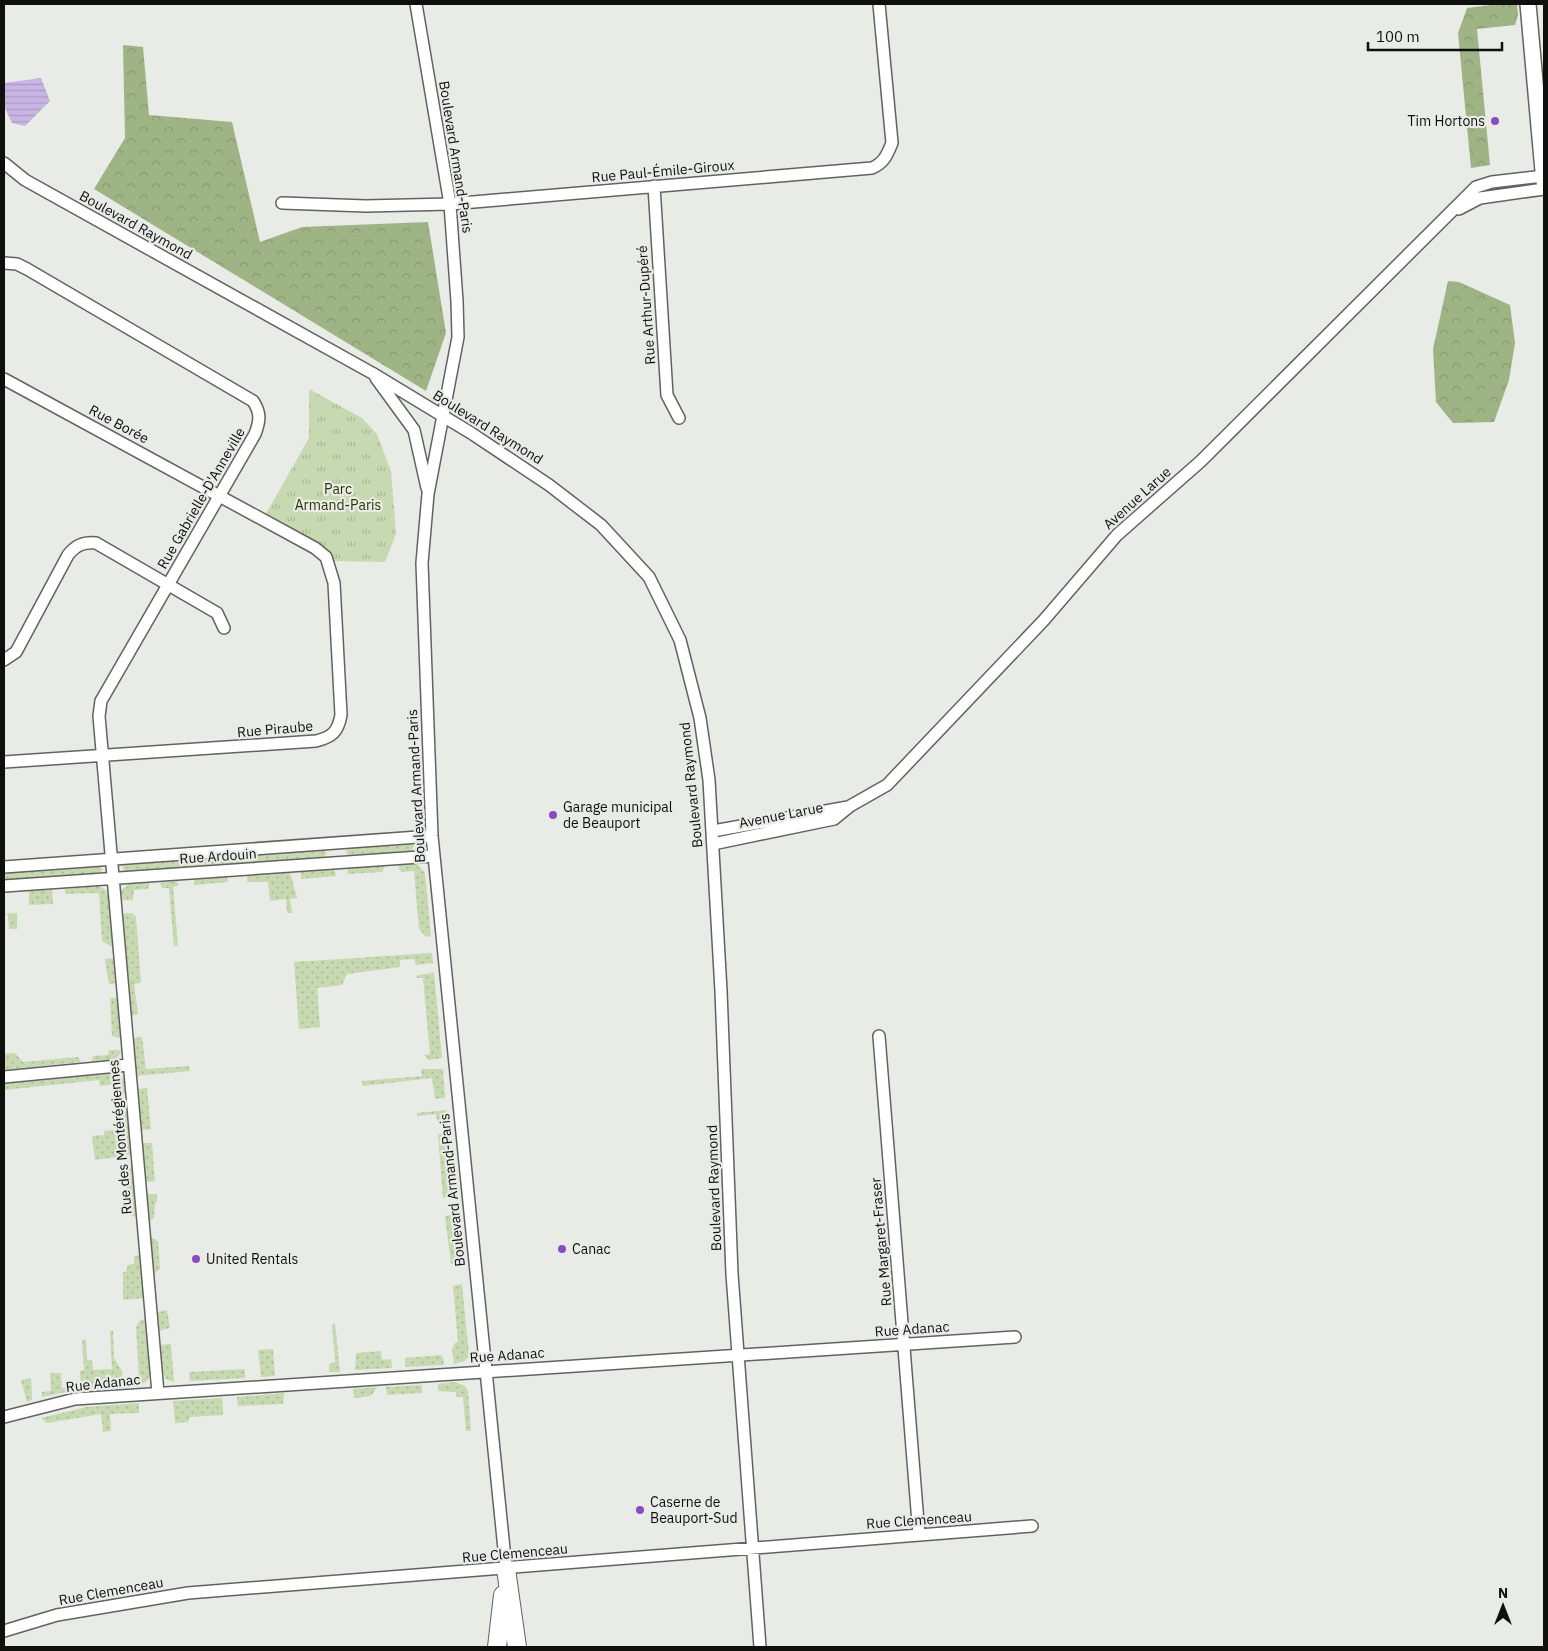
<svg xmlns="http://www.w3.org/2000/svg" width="1548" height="1651" font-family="'IBM Plex Sans',sans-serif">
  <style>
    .grass { fill: url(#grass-dots) }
    .forest { fill: url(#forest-crowns) }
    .park { fill: url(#park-tufts) }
    .water { fill: url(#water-rules) }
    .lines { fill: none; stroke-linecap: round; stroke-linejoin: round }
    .minor-casing { stroke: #62635f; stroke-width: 14 }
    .major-casing { stroke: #62635f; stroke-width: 18 }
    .highway-casing { stroke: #62635f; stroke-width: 20 }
    .minor { stroke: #fff; stroke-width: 11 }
    .major { stroke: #fff; stroke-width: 15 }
    .highway { stroke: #fff; stroke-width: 18 }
    .poi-dot { fill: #884bc1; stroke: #e9ebe7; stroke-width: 2 }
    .labels { text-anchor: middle; stroke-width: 4.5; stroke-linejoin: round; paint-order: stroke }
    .poi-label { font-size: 14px; fill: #0f0f0e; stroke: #e9ebe7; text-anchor: start }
    .street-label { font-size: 14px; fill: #0f0f0e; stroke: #e9ebe7 }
    .park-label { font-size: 14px; fill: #253802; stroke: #e9ebe7 }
  </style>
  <defs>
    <pattern id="grass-dots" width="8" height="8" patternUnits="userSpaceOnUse" patternTransform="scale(1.25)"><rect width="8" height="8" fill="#c6d9b1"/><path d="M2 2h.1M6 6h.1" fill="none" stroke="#a9b997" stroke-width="1.8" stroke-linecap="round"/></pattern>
    <pattern id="forest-crowns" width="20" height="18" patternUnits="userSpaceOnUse" patternTransform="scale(1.25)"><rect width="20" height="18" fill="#9eb485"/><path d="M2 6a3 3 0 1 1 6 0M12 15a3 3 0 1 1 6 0" fill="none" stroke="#879a72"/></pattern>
    <pattern id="park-tufts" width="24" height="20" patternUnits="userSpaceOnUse" patternTransform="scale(1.25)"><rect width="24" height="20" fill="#c6d9b1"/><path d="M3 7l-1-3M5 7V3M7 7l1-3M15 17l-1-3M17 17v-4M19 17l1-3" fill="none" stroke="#a9b997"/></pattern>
    <pattern id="water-rules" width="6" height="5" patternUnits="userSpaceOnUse" patternTransform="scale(1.25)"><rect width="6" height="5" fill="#c9b5e4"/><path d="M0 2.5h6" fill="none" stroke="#ab9ac2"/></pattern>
  </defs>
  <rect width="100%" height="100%" fill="#e9ebe7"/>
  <path class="grass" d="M411,843L414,846L411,851L349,855L346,853L348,848Z
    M324,849L327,853L324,857L125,872L122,867L124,864Z
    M413,863L419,866L425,873L431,937L425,936L419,929L414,871L402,872L399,869V864Z
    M99,865L103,870L99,873L4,880V872Z
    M385,866L382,872L347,874L348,868Z
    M334,869L336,876L301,879V872Z
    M290,872L297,898L290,899L292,913H287L286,899L270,901L268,882H247L248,875Z
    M227,877L228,882L194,885V879Z
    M177,881L179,885L173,887L178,946H174L169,888H162L160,883Z
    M150,883L148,889L134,890L133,900H121V890L129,884Z
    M99,886L106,890L108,895L112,947L102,941L99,893L65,894V889Z
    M52,889L53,904L29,905V891Z
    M17,913V929H9L8,915L4,914Z
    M132,913L136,917L141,983L134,984L138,1014L131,1016L122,914Z
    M432,953L433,963L416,965L414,959L400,960V967L347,974L342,985L317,988L320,1027L299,1029L294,962Z
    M113,958L116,983L109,984L105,959Z
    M434,973L442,1058L429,1060L424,1055L430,1054L423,978H416L418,975Z
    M110,998H117L121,1038L112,1036Z
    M142,1037L146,1069L189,1066L190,1071L136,1076L133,1038Z
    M109,1050H121C119,1063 103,1060 92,1061L93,1056L108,1055Z
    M15,1053L23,1062L78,1057L81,1062L4,1070V1054Z
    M421,1069H443L445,1098L435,1099L432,1078L363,1086L362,1081L422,1076Z
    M114,1073L124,1079L125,1094L117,1095L116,1084L100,1086L99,1080L4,1090V1084Z
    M147,1088L151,1129L141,1130L138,1089Z
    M447,1110V1120L437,1121L436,1114L417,1116V1113Z
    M119,1112H127L131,1155L95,1160L92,1136L104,1135V1131L119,1129Z
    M447,1133L449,1135L455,1196L443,1198L438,1134Z
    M142,1143H152L155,1181L146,1182Z
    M132,1167L136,1217L129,1215L125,1169Z
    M147,1194H157V1201L155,1204L154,1218L149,1222Z
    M456,1214L461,1262L451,1264L445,1216Z
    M151,1237L158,1241L160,1269L154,1274Z
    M140,1255L144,1298L123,1300V1272H126L128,1265L134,1264V1256Z
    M462,1284L469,1355L465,1361L454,1364L452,1349L455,1343L458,1342L453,1286Z
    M167,1310L170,1328L159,1331L157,1312Z
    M146,1319L151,1374L146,1382L134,1385V1377L139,1375L136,1327L140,1320Z
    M335,1323L340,1372H329V1364L335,1362L332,1325Z
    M110,1331H113L114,1358L122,1371L123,1386L81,1390L80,1371L84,1370L82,1340L86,1339L87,1360H92L93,1370L112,1369Z
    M170,1344L171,1345L174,1382L166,1379L163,1373L161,1345Z
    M273,1349L275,1376L261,1377L258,1350Z
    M381,1351L382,1360L391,1359L392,1368L355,1370L356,1353Z
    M441,1355L443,1357L444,1365L405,1367V1358Z
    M245,1369V1378L190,1381L189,1372Z
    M50,1373H61L62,1388L70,1387V1391L42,1397V1392L51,1391Z
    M31,1378L32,1400L27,1402L21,1380Z
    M456,1382L465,1386L468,1391L471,1431H466L463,1397H456V1392L438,1391V1384Z
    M422,1385V1393L387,1395L386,1387Z
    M377,1387L371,1396L354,1398L353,1389Z
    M284,1393L283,1404L238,1406L237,1397Z
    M222,1398L223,1415L190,1417L188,1422L175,1423L173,1401Z
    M139,1403V1413L110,1414L111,1431L103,1432L101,1414L47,1423L41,1418L86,1407Z"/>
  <path class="forest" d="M1499,4H1517L1518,15L1515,25L1477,29L1490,165L1471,168L1458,33L1467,8Z
    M123,45L143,47L149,115L232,122L260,242L302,227L428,222L446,333L426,391L94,189L125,138Z
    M1448,281L1459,282L1510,305L1515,343L1509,380L1494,422L1453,423L1436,402L1433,349Z"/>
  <path class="park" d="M309,389L362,418L377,434L391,471L396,534L385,562L328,561L263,519L309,438Z"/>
  <path class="water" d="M41,78L50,101L25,126L12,123L4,106V83Z"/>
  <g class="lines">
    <g class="minor-casing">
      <path id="minor" d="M416,4L450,204L457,301L458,337L428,494L422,563L432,836L506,1569
        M4,163L25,180L372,373L471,433L549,485L601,525L649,577L680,640L700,718L709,780L721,991L732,1274L760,1647
        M654,186L667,395L679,418
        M282,203L366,206L450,204L872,168C884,163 887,155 892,143L879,4
        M1459,209L1480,198L1544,189
        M4,263L17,264L27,269L253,401C261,413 260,421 255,434L101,701L99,716L158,1393
        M376,378L414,430L427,488
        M4,379L315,548L326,557L334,583L341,715C338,732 332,737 316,741L4,762
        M4,660L16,652L68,555C76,545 83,542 96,543L217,613L224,628
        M713,831L848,807
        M713,844L834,819L850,806L887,785L1044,620L1117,535L1201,461L1476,187L1492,182L1544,176
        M4,867L432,836
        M4,886L434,856
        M879,1036L919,1535
        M4,1077L128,1065
        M4,1417L75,1399L1015,1337
        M4,1631L57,1615L188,1593L1032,1526"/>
    </g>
    <g class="major-casing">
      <path id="major" d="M1528,4L1544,182"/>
    </g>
    <g class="highway-casing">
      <path id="highway" d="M506,1569L517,1647
        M497,1647L503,1595"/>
    </g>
    <use href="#minor" class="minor"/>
    <use href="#major" class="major"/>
    <use href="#highway" class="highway"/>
  </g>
  <g class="poi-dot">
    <circle cx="1495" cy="121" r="5"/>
    <circle cx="553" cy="815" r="5"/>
    <circle cx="562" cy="1249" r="5"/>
    <circle cx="196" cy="1259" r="5"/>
    <circle cx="640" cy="1510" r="5"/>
  </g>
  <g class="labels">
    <g class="poi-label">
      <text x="1485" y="126" text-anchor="end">Tim Hortons</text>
      <text x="563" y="812">Garage municipal<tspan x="563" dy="16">de Beauport</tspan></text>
      <text x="572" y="1254">Canac</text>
      <text x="206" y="1264">United Rentals</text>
      <text x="650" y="1507">Caserne de<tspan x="650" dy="16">Beauport-Sud</tspan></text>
    </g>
    <g class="street-label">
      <text transform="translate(456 157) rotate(81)" y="5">Boulevard Armand-Paris</text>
      <text transform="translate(663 171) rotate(-5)" y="5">Rue Paul-Émile-Giroux</text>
      <text transform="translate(136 225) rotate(29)" y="5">Boulevard Raymond</text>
      <text transform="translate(646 305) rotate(-94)" y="5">Rue Arthur-Dupéré</text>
      <text transform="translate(119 424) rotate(28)" y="5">Rue Borée</text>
      <text transform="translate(488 427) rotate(32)" y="5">Boulevard Raymond</text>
      <text transform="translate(201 498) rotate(-60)" y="5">Rue Gabrielle-D'Anneville</text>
      <text transform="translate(1137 498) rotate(-42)" y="5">Avenue Larue</text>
      <text transform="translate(275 729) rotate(-5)" y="5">Rue Piraube</text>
      <text transform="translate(691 785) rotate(-96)" y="5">Boulevard Raymond</text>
      <text transform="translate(416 786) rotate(-93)" y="5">Boulevard Armand-Paris</text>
      <text transform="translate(781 815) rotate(-11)" y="5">Avenue Larue</text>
      <text transform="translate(218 856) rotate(-4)" y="5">Rue Ardouin</text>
      <text transform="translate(120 1137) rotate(-95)" y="5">Rue des Montérégiennes</text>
      <text transform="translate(714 1188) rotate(-92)" y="5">Boulevard Raymond</text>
      <text transform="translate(452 1190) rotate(-96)" y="5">Boulevard Armand-Paris</text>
      <text transform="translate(881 1242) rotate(-95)" y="5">Rue Margaret-Fraser</text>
      <text transform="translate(912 1329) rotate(-4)" y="5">Rue Adanac</text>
      <text transform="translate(507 1355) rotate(-4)" y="5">Rue Adanac</text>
      <text transform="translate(103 1383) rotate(-6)" y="5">Rue Adanac</text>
      <text transform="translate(919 1520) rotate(-4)" y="5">Rue Clemenceau</text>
      <text transform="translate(515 1553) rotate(-5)" y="5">Rue Clemenceau</text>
      <text transform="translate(111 1591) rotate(-10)" y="5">Rue Clemenceau</text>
    </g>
    <g class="park-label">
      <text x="338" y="494">Parc<tspan x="338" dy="16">Armand-Paris</tspan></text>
    </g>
  </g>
  <rect width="1548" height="1651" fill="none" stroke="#0f0f0e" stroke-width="10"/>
  <g transform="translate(1503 1606)" stroke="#e9ebe7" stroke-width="4" paint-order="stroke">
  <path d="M0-4L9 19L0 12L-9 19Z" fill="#0f0f0e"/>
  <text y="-8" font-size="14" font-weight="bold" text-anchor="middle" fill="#0f0f0e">N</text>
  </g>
  <path d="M1368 42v8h134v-8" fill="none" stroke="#0f0f0e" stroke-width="2.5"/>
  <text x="1376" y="42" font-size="15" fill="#0f0f0e" stroke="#e9ebe7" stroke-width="4" paint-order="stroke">100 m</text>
</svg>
